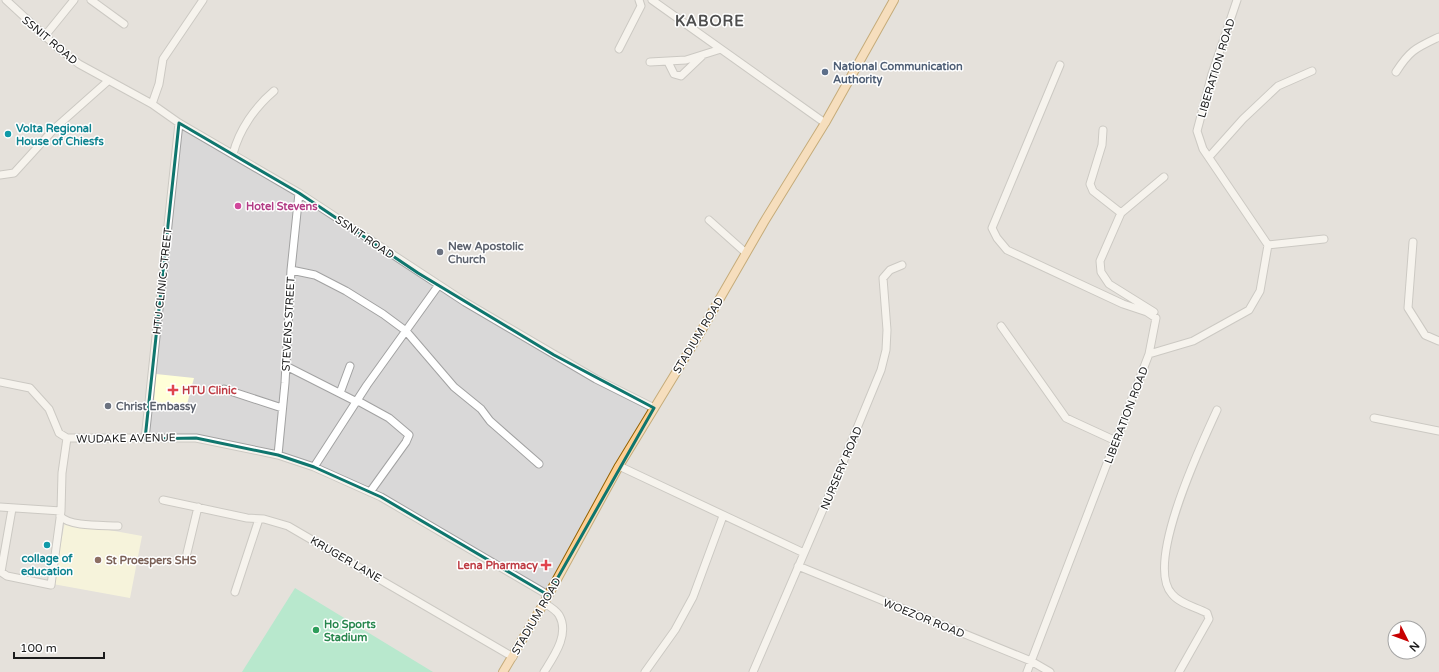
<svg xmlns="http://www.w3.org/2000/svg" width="1439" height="672" font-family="'Varela Round',sans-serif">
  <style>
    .residential { fill: #d9d8d8; fill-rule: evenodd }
    .education { fill: #ffffd8 }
    .pitch { fill: #75e6b9 }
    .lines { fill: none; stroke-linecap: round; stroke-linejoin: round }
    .minor-casing { stroke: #a2a2a2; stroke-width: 9 }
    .major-casing { stroke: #936100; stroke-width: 10 }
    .minor { stroke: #fff; stroke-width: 7 }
    .major { stroke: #ffd094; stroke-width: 8 }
    .marked { fill: none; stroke: #0f766e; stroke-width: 3; stroke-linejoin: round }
    .service-dot { fill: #5c6f8a; stroke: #fff; stroke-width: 1.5 }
    .culture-dot { fill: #0f9aa8; stroke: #fff; stroke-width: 1.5 }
    .hotel-dot { fill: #d1479c; stroke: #fff; stroke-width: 1.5 }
    .worship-dot { fill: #6b7280; stroke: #fff; stroke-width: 1.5 }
    .health-dot { fill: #e0444e; stroke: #fff; stroke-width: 1.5 }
    .education-dot { fill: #8d6e63; stroke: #fff; stroke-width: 1.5 }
    .leisure-dot { fill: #2e9e5b; stroke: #fff; stroke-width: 1.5 }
    .labels { text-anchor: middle; stroke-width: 3; stroke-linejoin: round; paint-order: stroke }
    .street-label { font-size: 11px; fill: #1b1b1b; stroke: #fff }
    .service-label { font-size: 11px; font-weight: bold; fill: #4e5e75; stroke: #fff; text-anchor: start }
    .culture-label { font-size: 11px; font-weight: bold; fill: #0d838f; stroke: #fff; text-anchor: start }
    .hotel-label { font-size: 11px; font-weight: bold; fill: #b23c85; stroke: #fff; text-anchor: start }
    .worship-label { font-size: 11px; font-weight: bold; fill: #5b616d; stroke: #fff; text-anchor: start }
    .health-label { font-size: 11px; font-weight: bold; fill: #be3a42; stroke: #fff; text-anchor: start }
    .education-label { font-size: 11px; font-weight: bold; fill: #785e54; stroke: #fff; text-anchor: start }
    .leisure-label { font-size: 11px; font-weight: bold; fill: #27864d; stroke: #fff; text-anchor: start }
    .district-label { font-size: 15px; font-weight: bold; letter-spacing: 1px; fill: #4e4e4e; stroke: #fff }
  </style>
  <rect width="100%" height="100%" fill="#eee9df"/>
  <path class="residential" d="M0,0H1439V672H0ZM1395,628H1419V652H1395Z"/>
  <path class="education" d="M156,374L194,378L186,408L154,402Z
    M65,522L142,536L130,598L53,584Z"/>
  <path class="pitch" d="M295,588L433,672H242Z"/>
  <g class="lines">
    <g class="minor-casing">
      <path id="minor" d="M6,0L58,48L79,64L152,104L179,123L299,193L465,302L596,379L654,408
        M91,0L124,24
        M652,0L825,123
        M44,37L74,0
        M619,49L641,6L639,0
        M650,62L686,60L721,49
        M668,62L674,74L681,76L702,56
        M1060,65L992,228L997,238L1007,250L1123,304L1147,312L1156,318L1149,354
        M1396,72C1410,50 1416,48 1439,37
        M152,104L159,84L163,59L203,0
        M1103,130L1102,145L1090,184L1093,191L1121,213
        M233,154C239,130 255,107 274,91
        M1209,157L1243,119L1278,86L1312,71
        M0,175L14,173L55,128L108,81
        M709,220L746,253
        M1413,242L1408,308L1425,335L1439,341
        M1268,245L1324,239
        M291,270L315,275L346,291L383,314L406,331L454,387L481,409L490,421L539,464
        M1154,312L1109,284L1101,272L1100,261L1121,213L1164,177
        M1001,326L1066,418L1116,441
        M286,366L357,402
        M0,382L30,388L49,409L59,433L67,438
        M224,389L282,408
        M340,393L350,366
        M358,401L389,418L409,435L406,442L370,492
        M1374,418L1439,431
        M145,439L179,123
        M278,455L285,383L291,270L299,193
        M619,466L804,553
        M314,467L367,385L438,286
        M163,500L247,518L264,519L288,526L513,657
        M0,507L61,511L62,473L67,438H196L278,455L314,467L381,497L548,595
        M12,509L1,572L7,576L51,585L61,511
        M60,516C70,527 103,525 118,526
        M187,553L198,507
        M798,566L1031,661L1050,672
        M235,592L259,519
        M544,672C554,656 570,634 559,615C556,610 549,606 544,603
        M645,672L675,630L693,597L723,516
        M753,672L836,479L881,370L886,350L887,330L883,278L890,270L902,265
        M1027,672L1149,354L1193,341L1249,310L1260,291L1268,245L1203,149L1197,131L1212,74L1237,0
        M1179,672L1209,619L1207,613C1196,607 1180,604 1172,594C1144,564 1202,443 1217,410"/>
    </g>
    <g class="major-casing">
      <path id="major" d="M503,672L544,603L619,466L700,333L764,222L825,123L894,0"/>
    </g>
    <use href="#minor" class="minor"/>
    <use href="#major" class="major"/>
  </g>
  <path d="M0 0H1439V672H0ZM179,123L299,193L418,273L554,355L654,408L548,595L381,497L314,467L278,455L196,438L145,439Z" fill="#eee9df" fill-opacity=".55" fill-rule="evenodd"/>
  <path class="marked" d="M179,123L299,193L418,273L554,355L654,408L548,595L381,497L314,467L278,455L196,438L145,439Z"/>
  <circle class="service-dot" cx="825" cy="72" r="4"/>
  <g class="culture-dot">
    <circle cx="8" cy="134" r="4"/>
    <circle cx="47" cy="545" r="4"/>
  </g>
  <circle class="hotel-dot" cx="238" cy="206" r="4"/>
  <g class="worship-dot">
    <circle cx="440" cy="252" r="4"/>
    <circle cx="108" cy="406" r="4"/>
  </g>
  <g class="health-dot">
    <path d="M171 384h4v4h4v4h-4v4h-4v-4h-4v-4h4z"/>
    <path d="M544 559h4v4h4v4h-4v4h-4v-4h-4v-4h4z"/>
  </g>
  <circle class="education-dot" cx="98" cy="560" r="4"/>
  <circle class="leisure-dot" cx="316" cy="630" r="4"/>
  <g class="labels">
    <g class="street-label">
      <text transform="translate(50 40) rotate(40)" y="4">SSNIT ROAD</text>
      <text transform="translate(1216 68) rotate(-73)" y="4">LIBERATION ROAD</text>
      <text transform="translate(365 237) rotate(34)" y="4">SSNIT ROAD</text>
      <text transform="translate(162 281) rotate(-84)" y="4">HTU CLINIC STREET</text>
      <text transform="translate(288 324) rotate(-87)" y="4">STEVENS STREET</text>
      <text transform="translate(698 335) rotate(-59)" y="4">STADIUM ROAD</text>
      <text transform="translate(1126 415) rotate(-69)" y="4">LIBERATION ROAD</text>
      <text transform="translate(126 438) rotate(-1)" y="4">WUDAKE AVENUE</text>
      <text transform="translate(841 468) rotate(-67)" y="4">NURSERY ROAD</text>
      <text transform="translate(346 559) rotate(30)" y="4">KRUGER LANE</text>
      <text transform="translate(536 616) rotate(-60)" y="4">STADIUM ROAD</text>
      <text transform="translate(924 618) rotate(22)" y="4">WOEZOR ROAD</text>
    </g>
    <g class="service-label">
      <text x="833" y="70">National Communication<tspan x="833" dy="13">Authority</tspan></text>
    </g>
    <g class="culture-label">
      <text x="16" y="132">Volta Regional<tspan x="16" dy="13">House of Chiesfs</tspan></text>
      <text x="47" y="562" text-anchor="middle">collage of<tspan x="47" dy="13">education</tspan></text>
    </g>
    <g class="hotel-label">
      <text x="246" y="210">Hotel Stevens</text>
    </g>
    <g class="worship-label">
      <text x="448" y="250">New Apostolic<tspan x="448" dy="13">Church</tspan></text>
      <text x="116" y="410">Christ Embassy</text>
    </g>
    <g class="health-label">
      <text x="182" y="394">HTU Clinic</text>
      <text x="538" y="569" text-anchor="end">Lena Pharmacy</text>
    </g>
    <g class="education-label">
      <text x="106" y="564">St Proespers SHS</text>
    </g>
    <g class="leisure-label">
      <text x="324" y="628">Ho Sports<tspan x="324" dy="13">Stadium</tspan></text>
    </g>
    <g class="district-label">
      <text x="710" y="26">KABORE</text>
    </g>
  </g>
  <g transform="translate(1407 640) rotate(132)"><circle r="19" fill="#ffffff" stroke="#a4a4a4"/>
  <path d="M0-3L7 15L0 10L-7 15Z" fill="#c70001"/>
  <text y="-6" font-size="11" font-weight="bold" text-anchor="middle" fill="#1b1b1b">N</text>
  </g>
  <path d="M14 652v6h90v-6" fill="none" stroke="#1b1b1b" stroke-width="2"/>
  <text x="20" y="652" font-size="12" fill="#1b1b1b" stroke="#ffffff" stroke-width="3" paint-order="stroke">100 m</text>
</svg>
